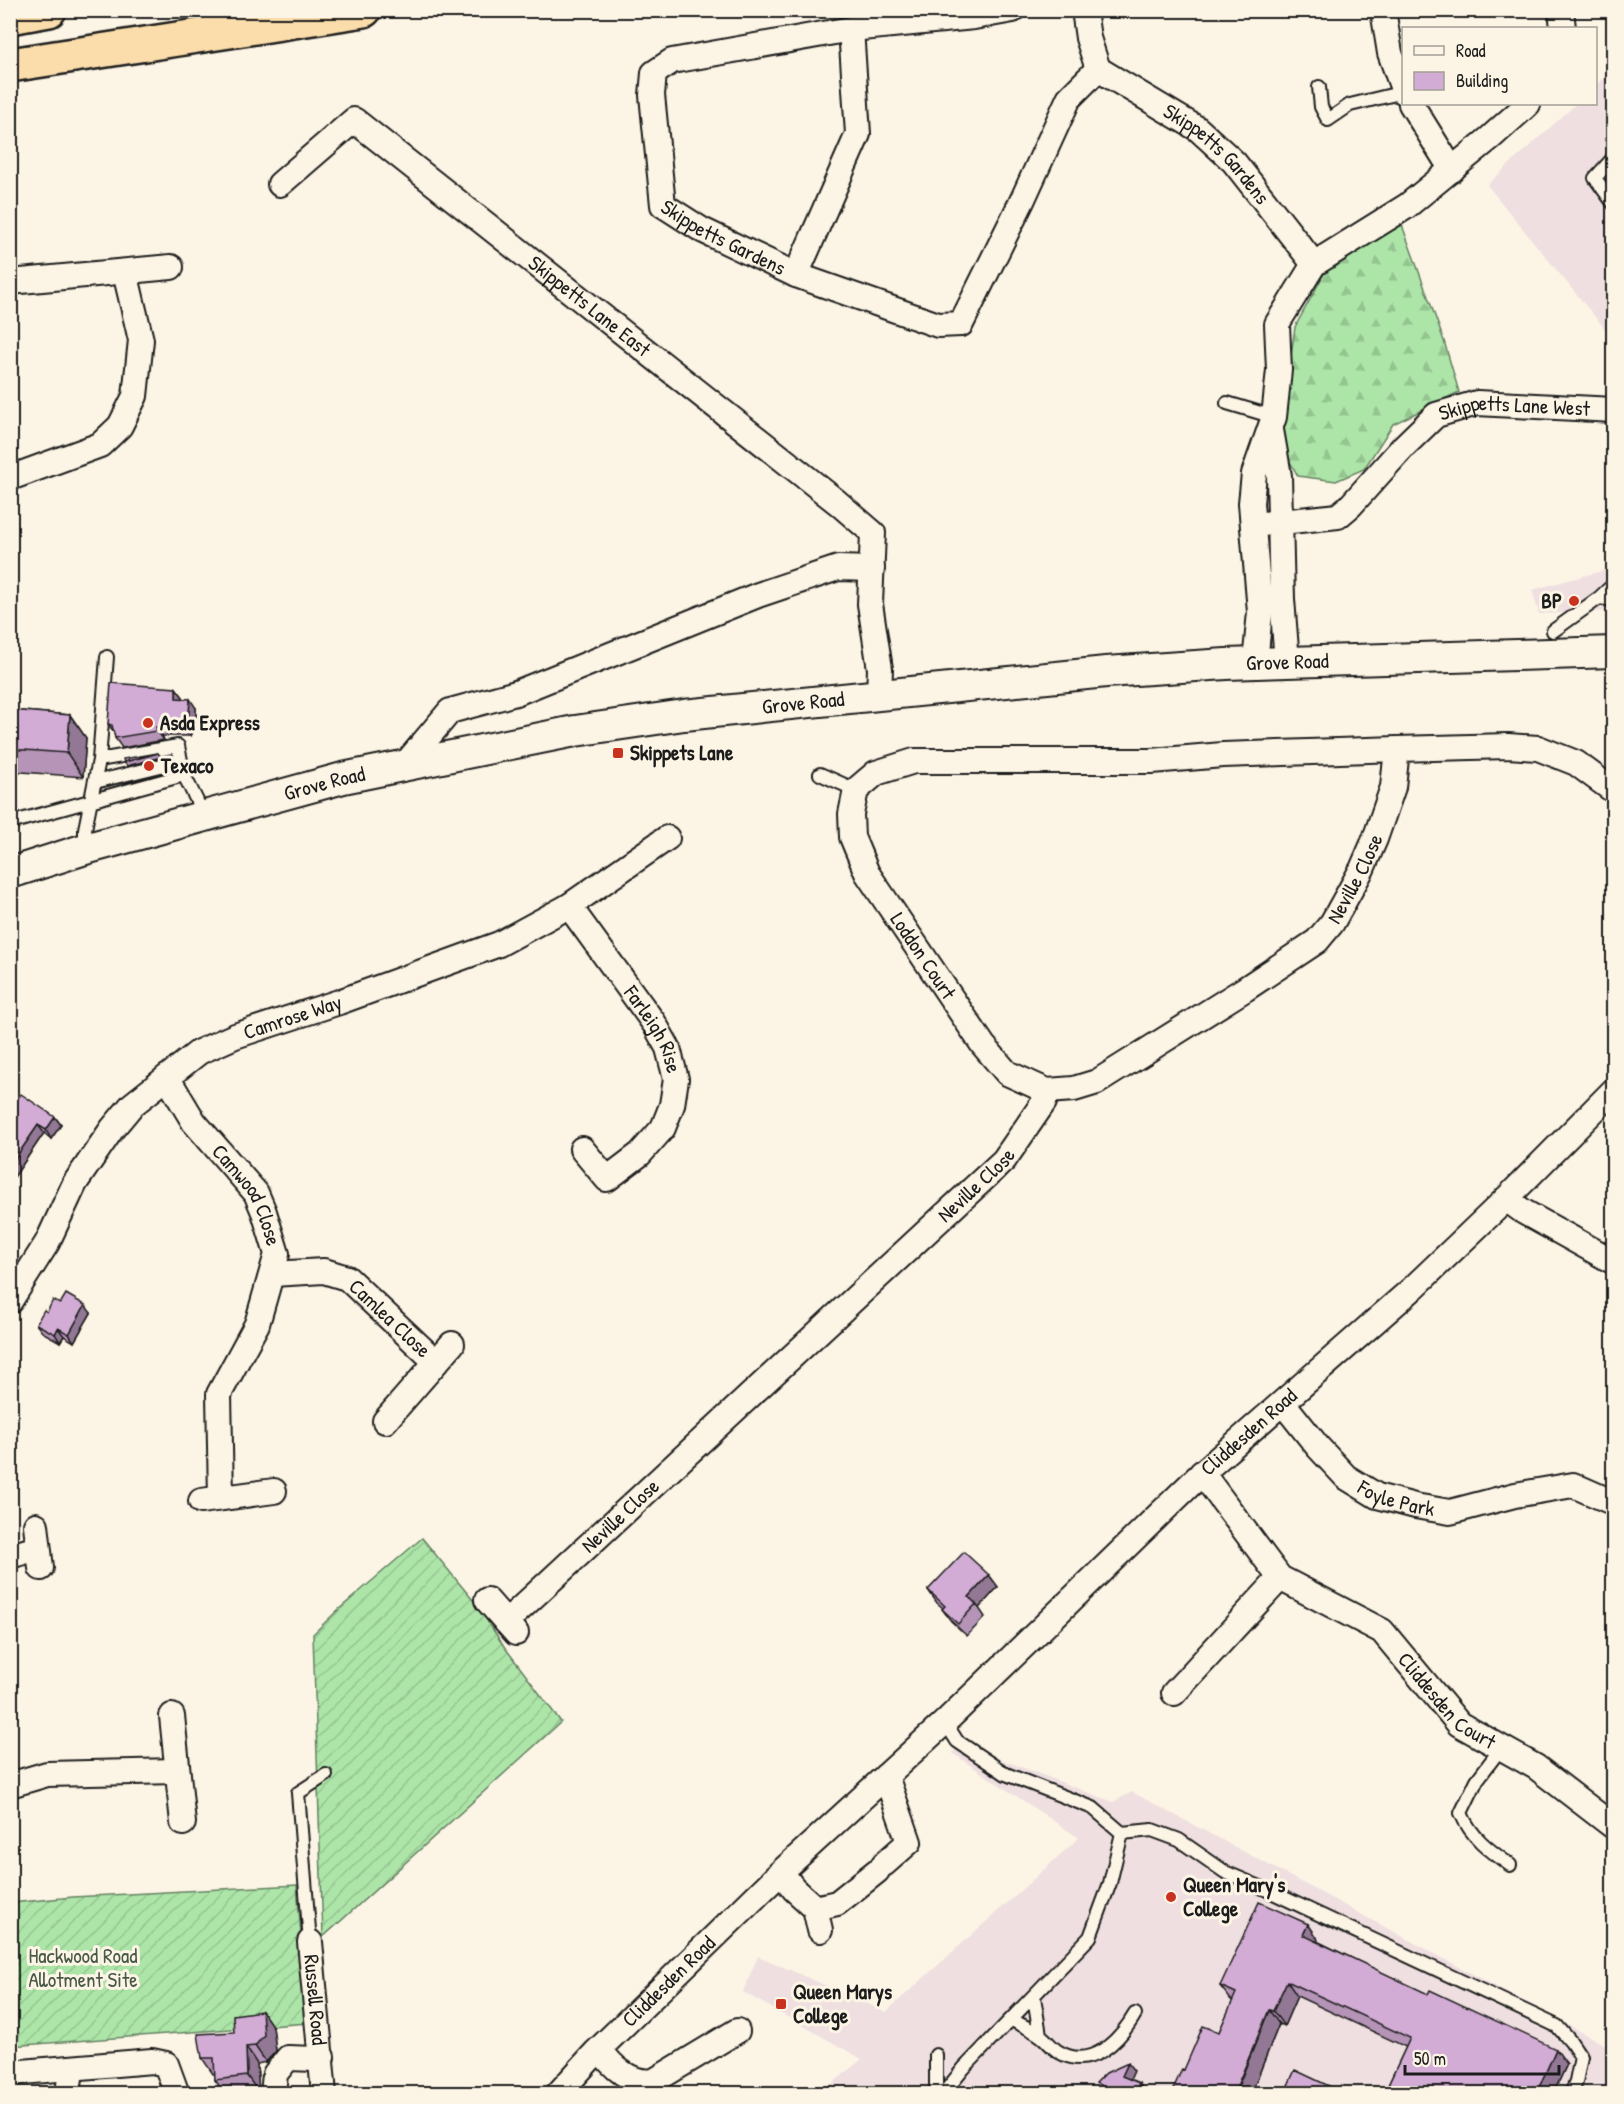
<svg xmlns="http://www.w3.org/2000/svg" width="1624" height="2104" font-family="'Patrick Hand',sans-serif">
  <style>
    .built { fill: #efdfe0 }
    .forest { fill: url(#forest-firs); stroke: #648062; stroke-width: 1.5 }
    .garden { fill: url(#garden-furrows); stroke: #648062; stroke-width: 1.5 }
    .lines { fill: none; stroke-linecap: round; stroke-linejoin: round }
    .service-casing { stroke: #1c1c1c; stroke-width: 16 }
    .minor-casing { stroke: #1c1c1c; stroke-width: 28 }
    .tertiary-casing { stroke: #1c1c1c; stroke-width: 34 }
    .motorway-casing { stroke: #1c1c1c; stroke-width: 38 }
    .service { stroke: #fcf5e5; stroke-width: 12 }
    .minor { stroke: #fcf5e5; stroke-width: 24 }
    .tertiary { stroke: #fcf5e5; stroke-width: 30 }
    .motorway { stroke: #faddab; stroke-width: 33 }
    .wall { fill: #b594b7; stroke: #1c1c1c; stroke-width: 1.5 }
    .shaded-wall { fill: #937895; stroke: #1c1c1c; stroke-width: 1.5 }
    .building { fill: #d2acd5; stroke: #1c1c1c; stroke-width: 1.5 }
    .poi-dot { fill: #c8321e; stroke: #fcf5e5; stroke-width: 2 }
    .labels { text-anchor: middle; stroke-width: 6; stroke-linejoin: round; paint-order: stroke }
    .street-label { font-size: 21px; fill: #1c1c1c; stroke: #fcf5e5 }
    .poi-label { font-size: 21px; font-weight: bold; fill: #1c1c1c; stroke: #fcf5e5; text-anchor: start }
    .park-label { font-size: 21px; fill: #485846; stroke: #fcf5e5 }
  </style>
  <defs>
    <pattern id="forest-firs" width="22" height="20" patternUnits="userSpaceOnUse" patternTransform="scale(1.5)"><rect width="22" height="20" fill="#ade5a8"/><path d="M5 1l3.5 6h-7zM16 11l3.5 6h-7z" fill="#94c490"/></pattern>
    <pattern id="garden-furrows" width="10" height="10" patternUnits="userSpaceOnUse" patternTransform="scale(1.5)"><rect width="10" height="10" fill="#ade5a8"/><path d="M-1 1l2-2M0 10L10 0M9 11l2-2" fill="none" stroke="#94c490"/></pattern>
  </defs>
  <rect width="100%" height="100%" fill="#fcf5e5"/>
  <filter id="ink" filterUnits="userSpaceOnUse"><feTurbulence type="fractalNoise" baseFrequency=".0167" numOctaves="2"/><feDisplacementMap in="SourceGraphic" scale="12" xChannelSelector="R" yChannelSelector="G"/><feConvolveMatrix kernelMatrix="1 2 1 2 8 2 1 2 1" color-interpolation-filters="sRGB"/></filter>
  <g filter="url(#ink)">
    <path class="built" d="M1613,69V339L1487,185L1576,104H1596V85Z
      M1613,568V611L1539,614L1532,590Z
      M961,1744L1113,1802L1132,1792L1613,2049V2093H821L862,2059L743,1992L758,1956L886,2012L1079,1838L952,1753Z"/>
    <path class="forest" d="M1402,225L1444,341L1459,392L1393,424L1364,469L1336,481L1298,476L1279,442L1295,327L1330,263Z"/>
    <path class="garden" d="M422,1538L477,1605L503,1645L561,1722L323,1937L313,1634L338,1610Z
      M297,1885L308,2023L11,2046V1903L73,1897Z"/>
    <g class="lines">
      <g class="service-casing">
        <path id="service" d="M1319,87L1321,107L1328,120L1350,105L1404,92
          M1614,157L1595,178L1614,204
          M1227,403L1274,417
          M1599,598L1614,584
          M1553,631L1599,598L1614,600
          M99,760L107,657
          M820,774L856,790
          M95,782L181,761
          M10,823L184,775
          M85,848V829L99,760L178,746L184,775L197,801L200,816
          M945,1722L957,1741L1006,1774L1093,1808L1122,1833L1152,1830L1179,1840L1225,1872L1265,1889L1557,2026L1571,2042L1581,2057L1576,2082L1571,2094
          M1501,1748L1477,1780L1461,1813C1471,1837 1489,1850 1510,1865
          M310,1942L298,1793L326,1775
          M1034,1997L1040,2035
          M1012,2020C1021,2025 1032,2029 1041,2036C1047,2040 1052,2048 1059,2052C1091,2071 1120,2040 1135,2014
          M936,2055V2094
          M943,2094L964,2068L1090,1937L1110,1883L1122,1833"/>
      </g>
      <g class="minor-casing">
        <g id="minor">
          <path id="s1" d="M1013,10L974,17L851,29L672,61L654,73L652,95L663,205L702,230L796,275L938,325L961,324L1022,201L1069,98L1098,69"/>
          <path id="s2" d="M1084,10L1088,38L1098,69L1198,129L1234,162L1314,264"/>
          <path d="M1383,10L1390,53L1404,92"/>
          <path d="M1561,10L1563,28"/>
          <path d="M1411,104L1452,170"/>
          <path id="s3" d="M280,184L354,120L837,502L873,533L870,604L880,669L879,695"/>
          <path d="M796,275L858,134L851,29"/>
          <path d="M10,282L171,267"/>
          <path d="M1271,430L1279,476L1282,599L1287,662"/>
          <path d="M10,478L100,445L120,426L135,396L141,340L125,272"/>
          <path id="s4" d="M1253,525L1338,516L1351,505L1404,446L1436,415L1477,403L1614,410"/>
          <path d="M1255,663L1260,612L1251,503L1254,474L1274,417L1279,370L1277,324L1314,264L1407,206L1490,138L1528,104"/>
          <path id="s5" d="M1397,749L1223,755L1152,761H914L876,773L856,790L851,814L852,837L867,873L983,1045L1007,1073L1047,1091L1074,1089L1097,1082L1245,989L1317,941L1332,923L1362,869L1375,839L1393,787L1397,749L1508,746L1538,748L1576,763L1614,791"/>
          <path d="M403,767L450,711L516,693L758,595L838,568L872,569"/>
          <path id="s6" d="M569,906L654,1023L668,1048L676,1079L672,1105L663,1128L640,1154L607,1179L582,1149"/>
          <path id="s7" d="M167,1077L194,1122L256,1193L264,1212L277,1254L257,1324L219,1394L221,1498"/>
          <path d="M1506,1199L1524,1212L1614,1262"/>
          <path id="s8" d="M272,1274L324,1271L347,1278L436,1362"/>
          <path id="s9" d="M10,1301L47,1243L75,1183L112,1129L132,1105L199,1052L235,1036L339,1002L499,944L569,906L667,838"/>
          <path id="s10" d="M1283,1403L1318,1447L1346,1477L1377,1496L1415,1506L1450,1512L1515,1495L1573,1485L1614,1503"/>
          <path d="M385,1421L452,1344"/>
          <path id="s11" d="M1202,1473L1280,1578L1382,1631L1459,1724L1536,1767L1614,1827"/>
          <path d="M201,1501L274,1491"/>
          <path d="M36,1525L41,1568"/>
          <path d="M10,1556L38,1548"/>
          <path d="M487,1600L516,1633"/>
          <path id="s12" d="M506,1622L1004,1160L1044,1102L1047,1091"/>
          <path d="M1174,1693L1280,1578"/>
          <path d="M172,1716L183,1823"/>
          <path d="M10,1785L47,1774L176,1771"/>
          <path d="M884,1864L909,1842L886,1776"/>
          <path d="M781,1872L794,1889L815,1908L837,1903L877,1871"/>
          <path d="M815,1908L820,1930"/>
          <path id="s13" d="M310,1942L324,2094"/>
          <path d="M600,2049C611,2066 631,2085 654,2081L737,2031"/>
          <path d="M10,2073L152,2061L166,2064L177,2094"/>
          <path d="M68,2094L71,2069"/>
          <path d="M273,2094L275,2074L288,2058L316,2059L322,2057"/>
          <path id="s14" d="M558,2094L596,2052L781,1872L945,1722L1202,1473L1412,1289L1506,1199L1614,1090"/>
        </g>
      </g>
      <g class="tertiary-casing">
        <g id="tertiary">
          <path id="s15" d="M10,873L85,849L343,778L575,731L684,715L1106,672L1226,664L1614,652"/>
        </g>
      </g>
      <g class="motorway-casing">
        <path id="motorway" d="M10,17L49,10
          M10,65L364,10"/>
      </g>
      <use href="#service" class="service"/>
      <use href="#minor" class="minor"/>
      <use href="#tertiary" class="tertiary"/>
      <use href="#motorway" class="motorway"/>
    </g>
    <path class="wall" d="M176,688L183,697V699L196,708V722L190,736H162L164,740L122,748L115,738L114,732L108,724Z
      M10,710L70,715L86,738L83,777L10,771Z
      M158,753L161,757L127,766L124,762Z
      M10,1109L55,1117L61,1125L51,1139L44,1133L12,1180L10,1179Z
      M60,1304L91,1313L74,1342L64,1336L60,1342L42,1332L36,1324L47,1312Z
      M989,1575L998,1587L979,1608L985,1617L967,1636L951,1621L942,1609L943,1608L937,1603L928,1590Z
      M1308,1924L1318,1939L1317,1941L1567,2064L1553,2094H1384L1406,2047L1297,1996L1284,2026L1279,2024L1251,2094H1171L1184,2070L1219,2032L1233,2001L1231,2000L1220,1986Z
      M273,2027L276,2051L266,2062L257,2064L259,2093L225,2094L215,2080V2074H213L202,2058L234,2032Z"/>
    <path class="shaded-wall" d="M176,688L183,697L182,708L176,698Z
      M190,699L196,708V722L190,736L183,727Z
      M70,715L86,738L83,777L67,753Z
      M156,727L162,736L164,740L157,731Z
      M55,1117L61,1125L51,1139L46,1130Z
      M38,1125L44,1133L12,1180L10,1178V1166Z
      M85,1305L91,1313L74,1342L69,1334Z
      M58,1328L64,1336L60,1342L55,1334Z
      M989,1575L998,1587L979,1608L969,1597Z
      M1308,1924L1318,1939L1313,1949L1303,1935Z
      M1287,1981L1297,1996L1284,2026L1273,2011Z
      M1269,2010L1279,2024L1251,2094H1235Z
      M262,2011L273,2027L276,2051L266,2062L255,2046Z
      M246,2047L257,2064L259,2093L247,2076Z
      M1556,2049L1567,2064L1553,2094H1536Z
      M1128,2063L1134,2071L1128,2084L1122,2076Z
      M1139,2083L1144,2091L1143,2094H1134Z"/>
    <path class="building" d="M111,683L176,688V698L190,699L189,713L183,727H156L157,731L115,738L112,725L108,724Z
      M10,710L70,715L67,753L10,749Z
      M158,753L124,762L123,759Z
      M21,1094L55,1117L46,1130L38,1125L10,1166V1109Z
      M66,1294L85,1305L69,1334L58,1328L55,1334L36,1324L44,1310L47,1312L53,1300L60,1304Z
      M964,1552L989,1575L969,1597L976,1604L958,1624L942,1609L945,1606L928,1590Z
      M1259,1902L1308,1924L1303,1935L1428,1994L1430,1990L1556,2049L1536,2094H1384L1410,2038L1287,1981L1273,2011L1269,2010L1234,2093L1235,2094H1171L1182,2069L1184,2070L1203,2026L1219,2032L1236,1993L1220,1986Z
      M262,2011L264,2035L255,2046L246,2047L247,2076L215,2080L214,2058H202L198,2034L234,2032L233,2015Z
      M1128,2063L1122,2076L1139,2083L1134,2094H1099L1102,2086L1096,2083L1106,2073Z
      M1295,2070L1346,2094H1284Z"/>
  </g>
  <g class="poi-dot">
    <circle cx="1574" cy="601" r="6"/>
    <circle cx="148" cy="723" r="6"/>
    <rect x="612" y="747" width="12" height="12" rx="3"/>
    <circle cx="149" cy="766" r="6"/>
    <circle cx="1171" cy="1897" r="6"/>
    <rect x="775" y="1998" width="12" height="12" rx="3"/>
  </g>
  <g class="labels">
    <g class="street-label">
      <text dy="7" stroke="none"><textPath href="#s2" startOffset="208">Skippetts Gardens</textPath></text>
      <text dy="7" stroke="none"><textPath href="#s1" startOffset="568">Skippetts Gardens</textPath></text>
      <text dy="7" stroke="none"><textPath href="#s3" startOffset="398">Skippetts Lane East</textPath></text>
      <text dy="7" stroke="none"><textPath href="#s4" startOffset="306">Skippetts Lane West</textPath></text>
      <text dy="7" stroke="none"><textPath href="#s15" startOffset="1299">Grove Road</textPath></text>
      <text dy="7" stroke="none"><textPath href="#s15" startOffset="813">Grove Road</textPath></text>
      <text dy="7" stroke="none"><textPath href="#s15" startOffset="327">Grove Road</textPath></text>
      <text dy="7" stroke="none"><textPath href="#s5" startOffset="1310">Neville Close</textPath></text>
      <text dy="7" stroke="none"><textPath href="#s5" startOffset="736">Loddon Court</textPath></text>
      <text dy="7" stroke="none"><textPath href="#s9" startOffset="417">Camrose Way</textPath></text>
      <text dy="7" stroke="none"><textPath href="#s6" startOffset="150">Farleigh Rise</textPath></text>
      <text dy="7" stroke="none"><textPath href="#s12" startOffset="642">Neville Close</textPath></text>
      <text dy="7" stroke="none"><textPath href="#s7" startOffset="144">Camwood Close</textPath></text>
      <text dy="7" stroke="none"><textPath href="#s8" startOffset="135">Camlea Close</textPath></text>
      <text dy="7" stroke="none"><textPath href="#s14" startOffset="957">Cliddesden Road</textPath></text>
      <text dy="7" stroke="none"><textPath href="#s10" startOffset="153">Foyle Park</textPath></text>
      <text dy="7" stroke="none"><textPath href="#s12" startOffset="156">Neville Close</textPath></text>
      <text dy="7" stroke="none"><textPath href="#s11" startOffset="342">Cliddesden Court</textPath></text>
      <text dy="7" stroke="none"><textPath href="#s14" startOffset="158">Cliddesden Road</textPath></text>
      <text dy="7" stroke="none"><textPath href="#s13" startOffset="58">Russell Road</textPath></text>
    </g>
    <g class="poi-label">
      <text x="1562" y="608" text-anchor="end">BP</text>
      <text x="160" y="730">Asda Express</text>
      <text x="630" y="760">Skippets Lane</text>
      <text x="161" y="773">Texaco</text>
      <text x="1183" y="1892">Queen Mary's<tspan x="1183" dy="24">College</tspan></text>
      <text x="793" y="1999">Queen Marys<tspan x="793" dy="24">College</tspan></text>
    </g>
    <g class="park-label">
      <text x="83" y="1963">Hackwood Road<tspan x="83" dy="24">Allotment Site</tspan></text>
    </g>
  </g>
  <rect width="1624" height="2104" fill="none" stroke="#fcf5e5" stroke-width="36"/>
  <rect x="18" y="18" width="1588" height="2068" fill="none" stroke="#1c1c1c" stroke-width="2" filter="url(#ink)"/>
  <rect x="1402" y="27" width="195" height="78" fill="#fcf5e5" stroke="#a29e95" stroke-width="1.5"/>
  <rect x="1414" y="46" width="30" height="9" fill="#fcf5e5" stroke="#a29e95" stroke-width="1.5"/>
  <text x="1456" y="57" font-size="18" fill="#1c1c1c">Road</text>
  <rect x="1414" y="72" width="30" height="18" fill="#d2acd5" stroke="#a29e95" stroke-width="1.5"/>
  <text x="1456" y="87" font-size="18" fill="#1c1c1c">Building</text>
  <path d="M1405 2065v9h154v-9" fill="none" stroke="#1c1c1c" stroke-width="3"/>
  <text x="1414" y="2065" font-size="18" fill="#1c1c1c" stroke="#fcf5e5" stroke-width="4.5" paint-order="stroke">50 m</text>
</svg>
